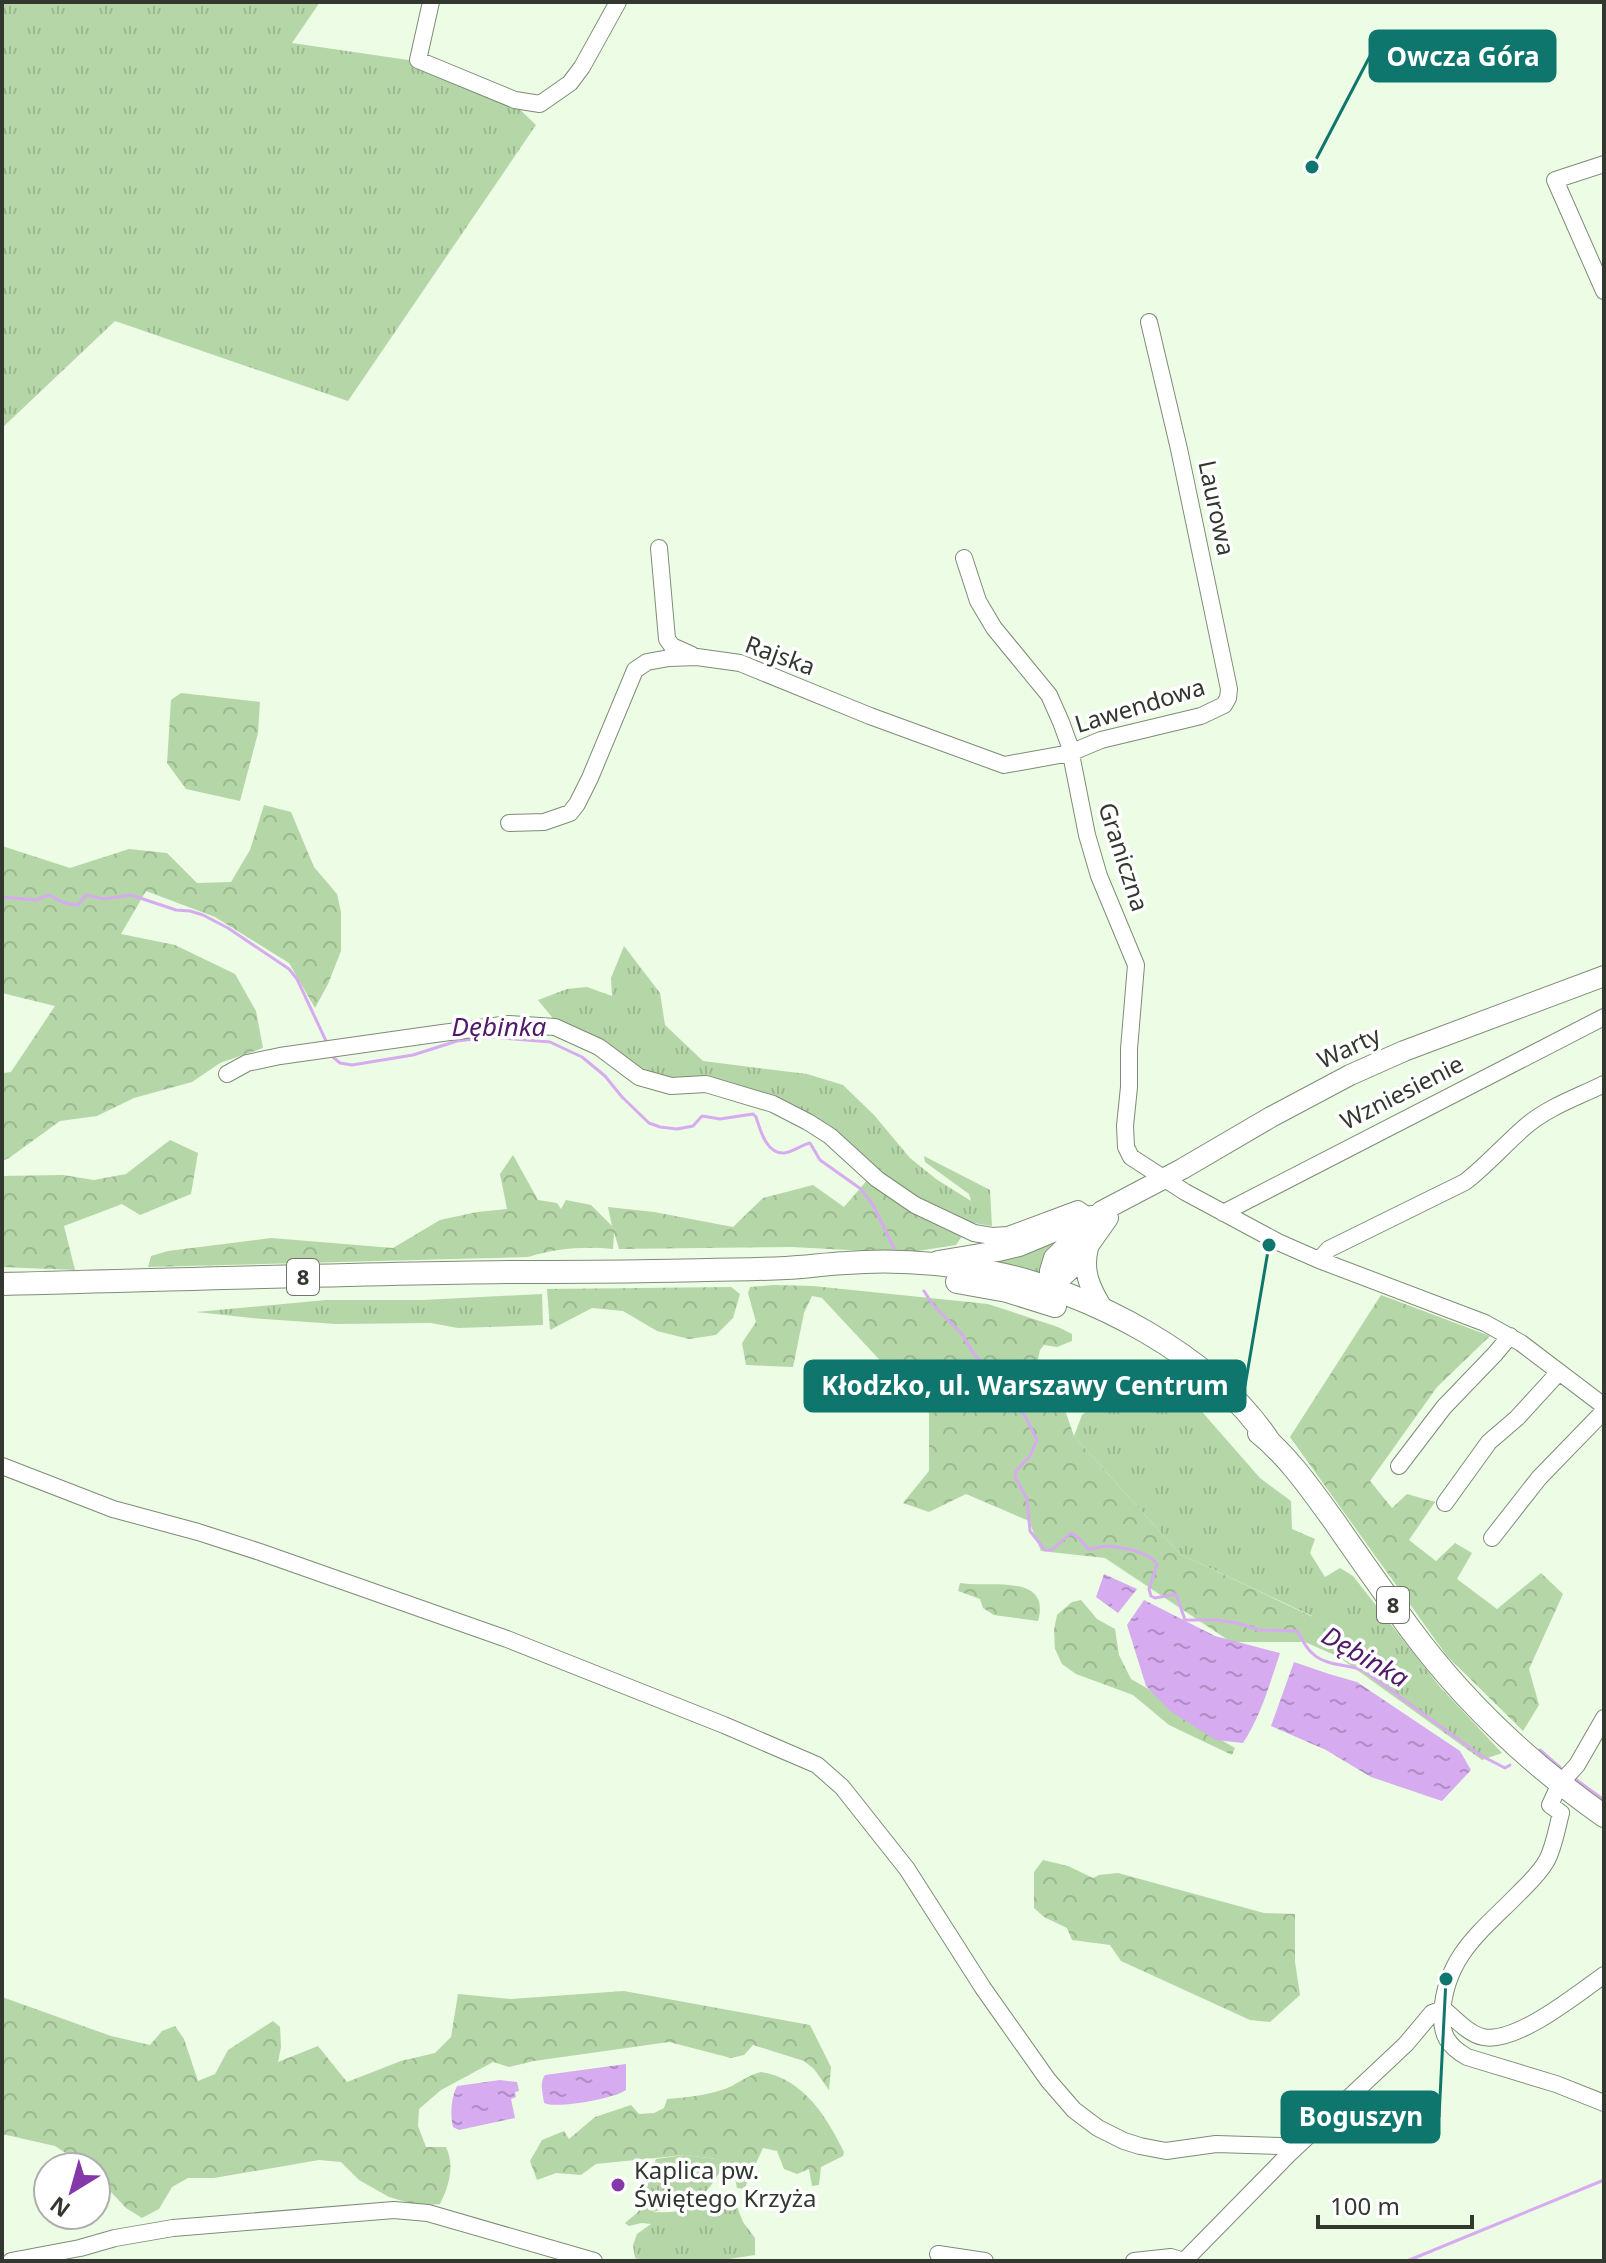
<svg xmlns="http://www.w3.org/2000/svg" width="1606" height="2263" font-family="'Noto Sans',sans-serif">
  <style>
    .grass { fill: url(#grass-tufts) }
    .forest { fill: url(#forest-crowns) }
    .water { fill: url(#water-ripples) }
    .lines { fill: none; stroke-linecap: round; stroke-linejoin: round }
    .stream { stroke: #d7abf0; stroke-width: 3 }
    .minor-casing { stroke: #7e8c77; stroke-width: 18 }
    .major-casing { stroke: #7e8c77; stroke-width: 22 }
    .highway-casing { stroke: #7e8c77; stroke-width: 24 }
    .minor { stroke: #fff; stroke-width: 16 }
    .major { stroke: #fff; stroke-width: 20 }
    .highway { stroke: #fff; stroke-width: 22 }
    .poi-dot { fill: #8538a9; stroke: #fff; stroke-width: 3 }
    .labels { text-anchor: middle; stroke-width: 7; stroke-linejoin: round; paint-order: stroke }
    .shield { fill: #fff; stroke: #70746d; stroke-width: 2 }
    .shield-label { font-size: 22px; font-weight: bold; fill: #32382f }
    .street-label { font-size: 24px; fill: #32382f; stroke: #fff }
    .poi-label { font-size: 24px; fill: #32382f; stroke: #fff; text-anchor: start }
    .water-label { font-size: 26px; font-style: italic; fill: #501969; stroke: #fff }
    .leader { fill: none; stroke: #0f766e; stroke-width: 3 }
    .callout-dot { fill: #0f766e; stroke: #fff; stroke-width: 3 }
    .callout { fill: #0f766e; stroke: #0f766e; stroke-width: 3 }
    .callout-label { font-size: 26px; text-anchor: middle; font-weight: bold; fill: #fff }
  </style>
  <defs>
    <pattern id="grass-tufts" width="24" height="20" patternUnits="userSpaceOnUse" patternTransform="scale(2)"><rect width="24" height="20" fill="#b5d6a7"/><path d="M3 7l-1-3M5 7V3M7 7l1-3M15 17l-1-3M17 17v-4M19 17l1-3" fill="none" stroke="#9cb890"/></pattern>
    <pattern id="forest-crowns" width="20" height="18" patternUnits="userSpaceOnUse" patternTransform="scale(2)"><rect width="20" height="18" fill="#b5d6a7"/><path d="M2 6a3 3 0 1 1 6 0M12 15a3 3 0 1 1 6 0" fill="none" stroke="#9cb890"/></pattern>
    <pattern id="water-ripples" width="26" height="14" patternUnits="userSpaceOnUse" patternTransform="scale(2)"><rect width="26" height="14" fill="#d7abf0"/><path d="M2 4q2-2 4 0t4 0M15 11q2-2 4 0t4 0" fill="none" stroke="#af8cc3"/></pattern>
  </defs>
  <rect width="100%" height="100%" fill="#ecfce5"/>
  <path class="grass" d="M2,2H320L292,43L415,61L512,102L536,125L348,401L115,321L2,428Z
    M624,946L660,993L665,1025L703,1061L807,1074L843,1085L874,1115L910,1158L936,1179L971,1201L969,1194L925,1162L924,1156L990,1190L992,1226L955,1220L918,1201L809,1117L670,1081L641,1070L556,1022L538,1000L567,989L587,987L612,996L611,978Z
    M1066,1231L1045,1274L954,1261Z
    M542,1294L543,1325L458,1328L431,1323L336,1324L252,1318L196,1312L326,1300H423Z
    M1125,1373L1182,1389L1260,1478L1291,1501L1292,1529L1315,1539L1310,1553L1325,1577L1340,1568L1353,1576L1440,1687L1502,1753L1482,1760L1339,1657L1305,1642L1312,1616L1180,1554L1074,1436L1082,1415Z
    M685,2155L717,2159L725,2162C705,2202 693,2203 652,2212C675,2214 712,2207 732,2194L743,2222L755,2238V2255L715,2261H644L635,2258L633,2245L637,2234L651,2224L642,2223L629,2226L625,2223L638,2212L656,2159Z"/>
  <path class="forest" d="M181,693L260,702L258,733L240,801L186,789L167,763L171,700Z
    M264,805L291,812L314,867L337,894L341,912V951L328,984L315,1008L289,963L215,917L146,891L121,934L175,945L235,974L256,1011L263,1048L220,1063L192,1082L134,1098L97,1116L60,1121L9,1158L2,1161V1073L11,1072L55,1006L2,993V846L70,868L129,849L167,853L197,883L231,882L250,850Z
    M170,1140L198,1153L191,1194L140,1215L122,1204L64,1226L75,1270L2,1267V1176L63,1175L94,1180L126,1174Z
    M513,1155L538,1200L557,1203L561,1209L566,1200L591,1205L612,1226L608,1207L654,1212L733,1227L763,1198L813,1185L844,1207L869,1178L962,1236L956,1245L905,1253L792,1247L619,1249L614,1232L613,1249C585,1246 556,1248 528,1257L148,1267L151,1256L168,1251L271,1238L393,1248L440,1220L477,1212L507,1209L500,1174Z
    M773,1285L813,1286L988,1304L1058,1327L1072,1334V1341L1057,1347L1044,1345L1040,1350L1038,1359L1053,1376L1074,1436L1180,1554L1313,1617L1305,1642H1231L1105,1558L1041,1551L1029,1521L966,1494L929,1512L903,1503L929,1471V1413L822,1298L812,1296L804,1313L793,1367L746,1365L742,1343L756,1322L748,1293L750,1287Z
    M731,1287L740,1294L733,1318L716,1335L689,1339L657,1331L623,1311L592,1308L550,1330L547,1289Z
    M1381,1295L1490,1336L1437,1387L1370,1481L1392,1508L1407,1494L1435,1502L1409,1540L1436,1561L1455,1543L1472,1553L1457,1579L1497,1609L1541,1573L1563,1594L1529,1669L1539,1705L1523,1731L1447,1656L1290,1437Z
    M960,1583C987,1588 1052,1572 1038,1621L994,1615L983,1608L980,1599L958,1591Z
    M1081,1600L1097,1619L1115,1629L1119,1655L1131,1679L1150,1690L1192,1723L1235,1748L1232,1755L1169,1725L1133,1695L1076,1674L1062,1664L1055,1649L1054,1630L1057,1615L1072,1602Z
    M1043,1860L1068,1866L1093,1878L1099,1875L1118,1873L1264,1913L1295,1914V1962L1300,1995L1270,2022L1250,2020L1121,1961L1110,1945L1072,1940L1067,1928L1044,1917L1034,1908V1872Z
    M624,1991L810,2025L831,2067L829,2090L814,2069L804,2061L753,2045L744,2055L731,2058L669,2042L534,2061L509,2067L493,2062L441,2090L419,2109L418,2126L426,2147H446C455,2166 449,2186 440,2204L420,2206L389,2197L359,2180L341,2162L319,2160L214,2178H188L172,2187L159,2209L142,2218L126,2208L96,2176V2167H87L55,2146L2,2134V1997L111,2036L150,2045L162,2031L175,2026L184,2039L198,2081L215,2074L228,2050L273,2021L280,2027L281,2047L278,2062L318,2046L347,2082L401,2061L435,2053L451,2037L458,1994L511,1999Z
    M761,2072C803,2078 827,2117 844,2152L843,2156L821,2167L819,2185L812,2186L809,2169L797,2174L784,2169L777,2151L763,2148L744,2189L737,2188L735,2178L737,2167L717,2159L685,2155L596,2164L581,2175L556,2173L537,2180L530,2161L542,2140L564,2131L569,2139L595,2117L631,2105L639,2114L654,2113L664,2108L667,2099C688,2097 713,2095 732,2086C742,2080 750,2075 761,2072Z"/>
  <path class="water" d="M1104,1574L1137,1589L1118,1613L1096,1597Z
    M1144,1600L1215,1636L1280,1653C1270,1683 1261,1716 1243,1743L1216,1740L1170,1711L1146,1686L1127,1625Z
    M1294,1662L1329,1674L1357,1682L1460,1751L1471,1770L1442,1801L1371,1777L1326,1750L1271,1726Z
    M626,2064V2090C613,2099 557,2109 544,2103C543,2094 539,2083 545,2075Z
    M500,2080L517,2082L519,2091L515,2092L516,2097L511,2099L515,2118L459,2130L453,2127C450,2114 451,2098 457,2086Z"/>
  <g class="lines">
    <path class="stream" d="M2,897L36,900L49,895C59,900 66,905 78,905L86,895L104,899L131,895L176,910L190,911L203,915L228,928L289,969L297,979L327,1043
      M333,1057L340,1063L352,1065L413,1055L457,1041L491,1037L550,1042L582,1057L605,1076L622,1097L649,1123L660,1127L677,1129L693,1126L702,1116L720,1119L753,1114L756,1117C760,1129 766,1154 784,1153C793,1152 801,1145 810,1143L820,1160L861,1189L873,1205L894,1248
      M924,1291L933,1305L962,1334L973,1353L1007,1391L1026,1418L1037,1440L1030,1456L1016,1471L1015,1477L1027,1499L1030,1531L1045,1550H1052L1071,1533L1080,1539L1088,1549C1095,1549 1101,1546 1108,1546C1123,1547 1149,1552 1157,1564L1149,1589L1151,1596L1155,1598L1176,1594L1185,1620H1216L1237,1623L1259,1630L1297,1631C1302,1638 1305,1647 1312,1653C1325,1666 1346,1664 1363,1670L1480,1755L1505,1768L1510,1765
      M1535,1753L1540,1750L1564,1771
      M1574,1778L1604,1800
      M1407,2261L1604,2180"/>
    <g class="minor-casing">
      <path id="minor" d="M431,2L418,60L515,100L540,104L570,83L582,67L618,2
        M1604,164L1555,180L1604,291
        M659,548L667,639L672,646L692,655
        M964,558L978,601L994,628L1049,695L1061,722L1069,744L1087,835L1099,876L1136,965L1129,1049V1087L1125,1126L1126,1147L1131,1157L1185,1192L1278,1242L1319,1260L1485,1323L1521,1343L1604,1406
        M509,823L544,822L570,813L577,804L590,778L635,670L647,662L669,658L697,657L740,663L870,716L1004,765L1070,753L1101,740L1201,716L1224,705L1228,698L1229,689L1179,449L1149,322
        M227,1074L247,1063L280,1056L435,1034L509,1024L555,1027L599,1047L639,1077L671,1086L706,1084L773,1104L808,1122L830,1136L877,1179L915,1205L974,1233L992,1236L1008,1235L1078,1209L1089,1217
        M1223,1213L1604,1017
        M1319,1260L1329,1249L1465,1182C1487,1165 1505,1144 1526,1126C1548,1107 1578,1097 1604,1084
        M2,1466L113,1509L198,1532L260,1552L507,1639L724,1725L817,1765L842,1787L907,1869L983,1988L1048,2080L1074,2110L1098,2128L1124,2141L1140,2146L1166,2151L1216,2144L1282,2146L1289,2154
        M1399,1466L1444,1407L1495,1354L1510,1336
        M1445,1503L1489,1442L1517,1418L1559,1372
        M1492,1538L1539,1478L1604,1411
        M1567,1776L1577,1765L1604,1718
        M1556,1792L1550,1805L1561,1813C1557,1828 1554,1847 1547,1860C1540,1873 1529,1883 1519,1893C1482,1931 1446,1955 1442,2013C1441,2035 1448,2046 1467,2057L1556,2084L1604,2103
        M1443,2009C1455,2018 1468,2034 1483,2037C1516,2044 1577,1994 1604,1975
        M938,2254L985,2261
        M11,2261L80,2248L115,2238L173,2228L394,2210L428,2213L594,2261
        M1134,2261L1171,2257L1184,2261
        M1184,2261L1289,2154L1406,2044L1432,2013L1443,2009"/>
    </g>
    <g class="major-casing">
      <path id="major" d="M1088,1248C1082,1271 1090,1288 1102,1308
        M938,1261L998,1251L1019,1246L1091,1216
        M1050,1288L1074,1266L1108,1218
        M1045,1301L1050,1288V1271L1054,1258L1102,1211L1182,1169L1271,1117L1350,1075L1404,1051L1604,976"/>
    </g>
    <g class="highway-casing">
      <path id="highway" d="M957,1282L1007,1291L1055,1306
        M2,1284C170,1280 339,1274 507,1272C556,1272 604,1272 653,1271C697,1270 742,1270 786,1268C806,1267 826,1264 846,1263C894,1259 943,1263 991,1272C1089,1291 1213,1356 1269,1441
        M1259,1433C1289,1457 1312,1491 1334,1521C1358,1556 1383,1591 1408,1626C1462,1700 1529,1763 1604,1816"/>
    </g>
    <use href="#minor" class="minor"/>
    <use href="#major" class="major"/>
    <use href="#highway" class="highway"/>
  </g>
  <circle class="poi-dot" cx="618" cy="2185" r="8"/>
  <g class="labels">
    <g class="shield">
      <rect x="287" y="1259" width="32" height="36" rx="6"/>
      <rect x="1377" y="1587" width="32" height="36" rx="6"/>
    </g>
    <g class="shield-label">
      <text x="303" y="1285">8</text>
      <text x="1393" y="1613">8</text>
    </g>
    <g class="street-label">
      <text transform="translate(1216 508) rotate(78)" y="8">Laurowa</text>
      <text transform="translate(780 656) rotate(20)" y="8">Rajska</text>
      <text transform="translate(1140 706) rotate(-17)" y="8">Lawendowa</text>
      <text transform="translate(1123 857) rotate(72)" y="8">Graniczna</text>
      <text transform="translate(1349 1048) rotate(-25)" y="8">Warty</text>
      <text transform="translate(1402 1093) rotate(-27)" y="8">Wzniesienie</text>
    </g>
    <g class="poi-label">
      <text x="634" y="2179">Kaplica pw.<tspan x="634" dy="28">Świętego Krzyża</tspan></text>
    </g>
    <g class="water-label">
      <text x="499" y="1036">Dębinka</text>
      <text transform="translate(1365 1657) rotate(30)" y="9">Dębinka</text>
    </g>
  </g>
  <path class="leader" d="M1312 167L1370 56M1269 1245L1245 1386M1446 1979L1439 2117"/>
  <g class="callout-dot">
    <circle cx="1312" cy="167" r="8"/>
    <circle cx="1269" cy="1245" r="8"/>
    <circle cx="1446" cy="1979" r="8"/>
  </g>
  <g class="callout">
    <rect x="1370" y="31" width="185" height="50" rx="8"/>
    <rect x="805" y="1361" width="440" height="50" rx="8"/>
    <rect x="1282" y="2092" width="157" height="50" rx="8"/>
  </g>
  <g class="callout-label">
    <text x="1463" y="66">Owcza Góra</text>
    <text x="1025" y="1395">Kłodzko, ul. Warszawy Centrum</text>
    <text x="1361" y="2126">Boguszyn</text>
  </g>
  <rect width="1606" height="2263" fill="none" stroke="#32382f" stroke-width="8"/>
  <g transform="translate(72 2191) rotate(217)"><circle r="38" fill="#ffffff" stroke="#adafac" stroke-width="2"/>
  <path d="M0-6L14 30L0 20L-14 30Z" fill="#8538a9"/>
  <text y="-12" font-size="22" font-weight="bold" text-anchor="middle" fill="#32382f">N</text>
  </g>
  <path d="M1318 2215v12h154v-12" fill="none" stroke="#32382f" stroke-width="4"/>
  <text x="1330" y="2215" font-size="24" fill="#32382f" stroke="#ffffff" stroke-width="6" paint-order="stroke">100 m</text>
</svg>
